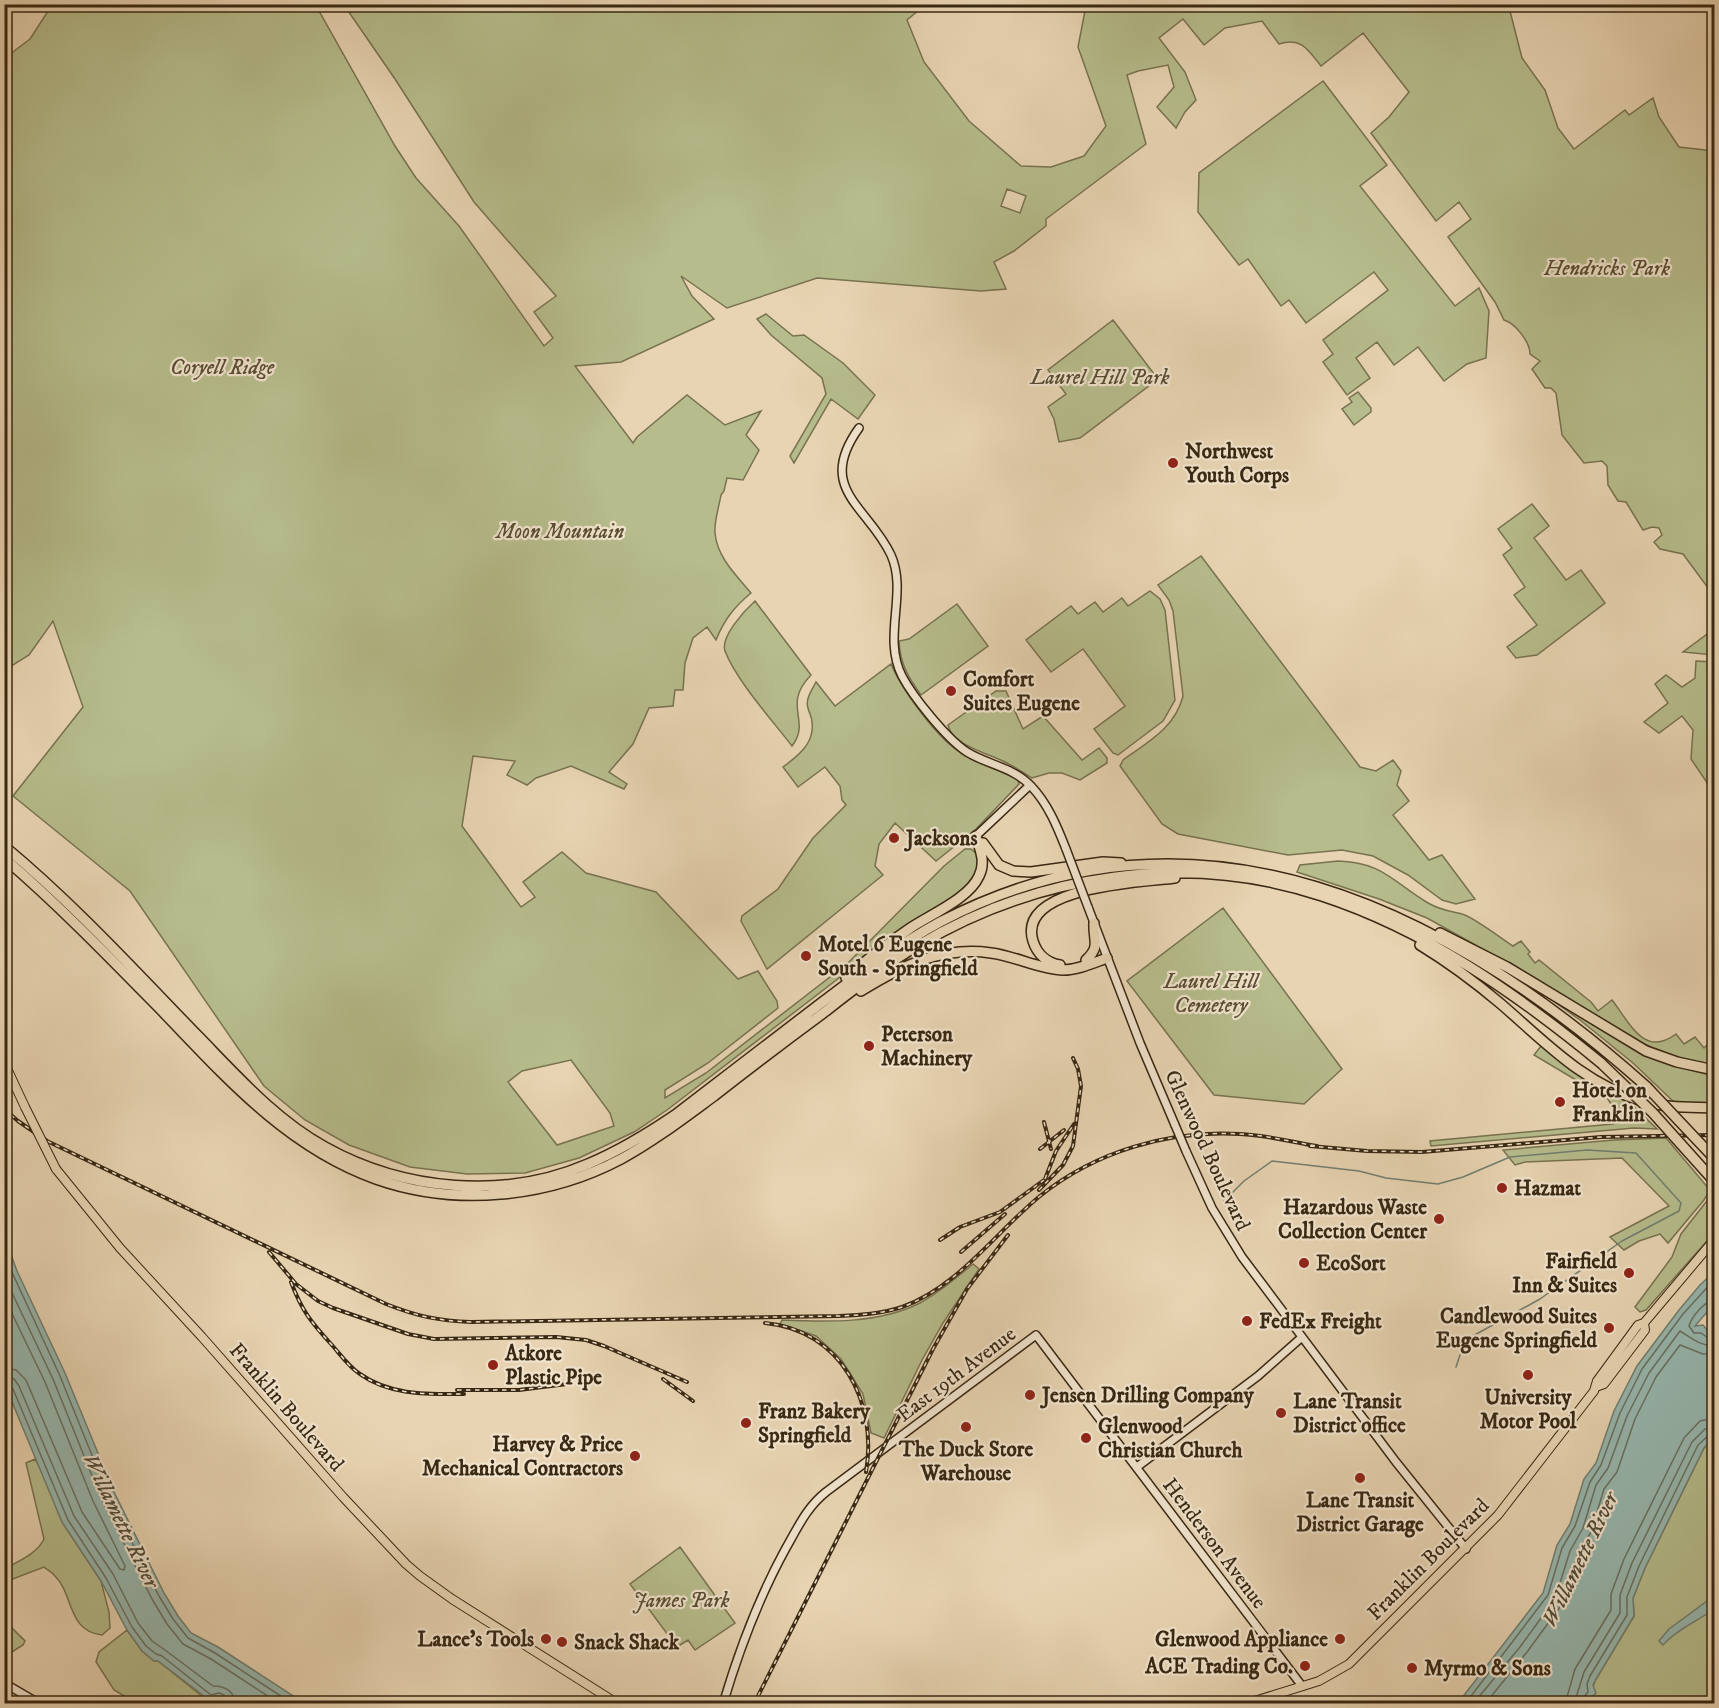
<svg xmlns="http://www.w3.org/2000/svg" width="1719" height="1708" font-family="'IM FELL DW Pica',serif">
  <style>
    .green { fill: #b6bc8c; stroke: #787250; stroke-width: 1.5; fill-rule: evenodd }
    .water { fill: #97b8b0; stroke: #717e71; stroke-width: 1.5 }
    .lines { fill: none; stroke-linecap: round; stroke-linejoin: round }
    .shore { stroke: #687062; stroke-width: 1.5 }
    .stream { stroke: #717e71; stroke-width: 1.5 }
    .secondary-casing { stroke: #392813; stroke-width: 10 }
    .primary-casing { stroke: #392813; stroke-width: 10 }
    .highway-casing { stroke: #392813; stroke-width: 12 }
    .secondary { stroke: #f0e3cd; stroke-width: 7 }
    .primary { stroke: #e8d4b2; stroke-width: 8 }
    .highway { stroke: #e8d4b2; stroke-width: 9 }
    .rail-casing { stroke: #392813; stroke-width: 4 }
    .rail { stroke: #f0e3cd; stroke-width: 1.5; stroke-dasharray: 4.5; stroke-linecap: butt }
    .secondary-bridge-casing { stroke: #392813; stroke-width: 10; stroke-linecap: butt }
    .primary-bridge-casing { stroke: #392813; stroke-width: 10; stroke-linecap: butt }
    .highway-bridge-casing { stroke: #392813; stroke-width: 12; stroke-linecap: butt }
    .secondary-bridge { stroke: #f0e3cd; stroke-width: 7 }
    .primary-bridge { stroke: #e8d4b2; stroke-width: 8 }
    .highway-bridge { stroke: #e8d4b2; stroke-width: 9 }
    .poi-dot { fill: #8f2418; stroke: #f0e3cd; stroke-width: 2 }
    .labels { text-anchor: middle; stroke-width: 4.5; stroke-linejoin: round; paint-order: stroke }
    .park-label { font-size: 21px; font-style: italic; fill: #584d31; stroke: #f0e3cd }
    .poi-label { font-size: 21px; font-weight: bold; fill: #392813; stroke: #f0e3cd; text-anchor: start }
    .street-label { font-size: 21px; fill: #392813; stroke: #f0e3cd }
    .water-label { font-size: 22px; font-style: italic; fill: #504c3a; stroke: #f0e3cd }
  </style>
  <rect width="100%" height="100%" fill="#e8d4b2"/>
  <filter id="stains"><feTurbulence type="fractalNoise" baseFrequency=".00333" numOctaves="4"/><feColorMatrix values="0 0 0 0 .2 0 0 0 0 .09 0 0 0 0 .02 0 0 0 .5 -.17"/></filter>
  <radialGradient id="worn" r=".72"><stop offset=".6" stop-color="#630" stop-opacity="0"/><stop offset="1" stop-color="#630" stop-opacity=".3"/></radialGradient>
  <path class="green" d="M52,5H313L319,11L395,146L416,178L459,226L544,346L553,338L534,312L556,296L474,202L395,79L344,5H925L907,20L924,62L969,121L1021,166L1051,167L1084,156L1106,126L1078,47L1085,11L1080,5H1506L1510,11L1522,58L1545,90L1558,128L1574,149L1625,110L1629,115L1653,98L1659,117L1679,147L1714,151V596L1683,554L1660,549L1654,542L1662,535L1659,528L1652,527L1643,530L1626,502L1618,501L1608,485L1607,466L1602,461L1584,463L1562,435L1556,393L1551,388H1545L1532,369L1540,361L1530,354C1530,342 1515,323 1504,320L1495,302L1448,237L1471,219L1459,202L1436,221L1371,133L1389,117L1409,92L1363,33L1321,66C1308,50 1302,37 1279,44L1262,21L1225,28L1204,45L1183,19L1159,38L1185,72L1196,100L1185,112L1176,128L1157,107L1174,87L1168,65L1138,71L1127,75L1146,144L1046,219V226L1014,251L994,262L1006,289L981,291L817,278L727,308L681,276L692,296L714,319L621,362L575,366L633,443L637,437L687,395L725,425L761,411L746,435L759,450L743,480L727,478L724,491L721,495C719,507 714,521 715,533C717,557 736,575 751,593C734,607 724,620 716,640L707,627L693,638L685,663L683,690H675L673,706L649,708L633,744L609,772L627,784L624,789L571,766L536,778L527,785L507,775L515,761L473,756L462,826L521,907L535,897L523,882L562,852L586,873L656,892L738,979L758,971L777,1001L778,1008L708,1063L665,1090V1098L706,1073L848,963L944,866L965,849H971L978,855L977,871L966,887L852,968L667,1110L634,1132L579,1158L525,1173L467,1174L410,1167L349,1145L305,1120L264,1086L130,891L13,796L83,707L53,621L29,655L5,670V58L30,39ZM1007,189L1026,196L1020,213L1001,206ZM571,1060L610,1113L614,1126L557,1145L508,1082L522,1071Z
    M1323,81L1387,165L1360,186L1455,306L1479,288L1489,311L1486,358L1467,364L1444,381L1418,347L1394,365L1377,342L1356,358L1370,378L1347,395L1323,362L1333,354L1323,340L1388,290L1374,272L1306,323L1289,300L1281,306L1248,259L1239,265L1198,212L1199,173Z
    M766,314L793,336L804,335L843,363L875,395L858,419L831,399L794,463L790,456L826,394L822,378L771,335L757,319Z
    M1113,320L1158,379L1080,438L1059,442L1054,419L1048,407L1066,394L1048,370Z
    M1358,392L1371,408V412L1354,425L1342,409L1352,402L1349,398Z
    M1532,504L1549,526L1534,538L1566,580L1581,570L1605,603L1537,655L1516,658L1507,647L1537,625L1514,595L1525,587L1503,555L1512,548L1498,529Z
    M1201,556L1360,767L1376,771L1393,760L1401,771L1397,785L1409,801L1393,815L1429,860L1442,855L1475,899L1456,904L1442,900L1408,875L1373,856L1342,850L1288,855L1178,834L1162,824L1120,766L1123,760C1148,742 1175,728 1183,696L1173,611L1169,600L1158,585Z
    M1150,591L1160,599L1165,610L1175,700L1163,721L1118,755L1113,753L1094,729L1125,706L1083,649L1051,672L1026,640L1071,606L1078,614L1095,602L1103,612L1122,598L1128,606Z
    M755,601L811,675C781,706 812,720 792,746C772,720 736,680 725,651C720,637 745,610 755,601Z
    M957,604L988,646L921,695C908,677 900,663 899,641L909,639Z
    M1714,629V655L1683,652Z
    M1696,661L1713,662L1710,677L1714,683V793L1691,759L1693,730L1682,716L1659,733L1644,722L1668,703L1655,684L1666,675L1682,687L1695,678Z
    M891,664C902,690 938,740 963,754C980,764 1000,769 1018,780L1019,784L976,829L936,861L895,823L879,844L875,866L883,875L767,969L741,921L742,916L778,889L813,838L846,805L842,800L840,786L825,767L798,787L783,767C798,756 815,743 812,722C812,717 809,713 808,708C805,699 812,690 816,682L835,706Z
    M996,691H1006L1023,729L1043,716L1082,760L1099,748L1107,758V763L1080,780L1062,773H1049L1032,778C1023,772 1013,766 1003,761C987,753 952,745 948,725Z
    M1338,861C1382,862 1393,882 1428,903C1440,910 1449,911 1462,914C1472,916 1502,939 1513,946L1521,941L1530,952L1528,954L1535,963L1539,960L1591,1002L1598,1011L1612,1000C1630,1023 1644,1058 1676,1034L1684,1044L1695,1037L1704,1048L1708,1044L1714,1053V1067L1671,1055L1632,1039L1535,978L1427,918L1379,899L1297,872L1300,865Z
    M1223,908L1342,1069L1304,1104L1214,1095L1127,981Z
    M1535,988C1595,1026 1644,1061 1714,1076V1104H1676L1633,1063L1580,1020Z
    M1541,1046L1599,1089L1629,1102L1657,1129L1634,1128L1431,1146L1430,1141L1613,1124L1619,1121V1118L1608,1099L1534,1055Z
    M1666,1138L1710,1190L1704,1200L1668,1243L1660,1234L1639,1241L1624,1250L1610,1237L1669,1206L1622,1158L1525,1162L1515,1165L1503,1150L1614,1140Z
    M1713,1193L1714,1233L1646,1310L1640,1312L1635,1307L1672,1257L1681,1234Z
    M973,1264L979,1269L943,1323L922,1360L884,1438L871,1433L863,1394L841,1359L816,1336L780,1324L782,1320C827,1322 878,1324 920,1303C939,1293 956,1278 973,1264Z
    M1714,1437V1703L1586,1704L1596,1679L1634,1616L1633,1598L1645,1568L1704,1448Z
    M35,1459L41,1469L62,1522L101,1581L109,1612L110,1628L102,1635C67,1631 74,1595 55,1576C52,1572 47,1570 44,1567L5,1582V1569C18,1561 37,1554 44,1539L26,1463Z
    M680,1547L735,1623L695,1650L688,1640L677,1647L630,1584Z
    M5,1617L13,1629L25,1641L23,1645L12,1652L5,1644Z
    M127,1630L142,1651L154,1661H158L208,1701L216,1698L223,1703H130L128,1698L114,1690L96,1662L99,1652Z"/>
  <path class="water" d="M5,1238L17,1271L65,1373L114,1492L164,1593L178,1616L191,1633L218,1647L304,1703H223L217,1699V1702L213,1703L158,1661H154L142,1651L127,1630L101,1581L62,1522L5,1385Z
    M1714,1272V1304L1695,1326L1703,1325L1709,1332L1714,1330V1437L1704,1448L1645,1568L1633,1598L1634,1616L1596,1679L1593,1685L1596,1693L1586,1703H1458L1543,1593L1557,1545L1570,1524L1584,1479L1596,1463L1614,1411L1637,1366L1679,1310L1700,1285Z
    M1714,1596V1609C1698,1621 1677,1629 1663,1645L1659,1641L1669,1629Z"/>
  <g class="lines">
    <path class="shore" d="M4,1255L60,1376L108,1495L159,1596L173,1619L188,1638L215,1653L293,1704
      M4,1276L53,1379L101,1498L152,1599L167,1624L183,1644L211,1659L280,1704
      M4,1297L45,1382L93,1501L125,1566L124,1570L120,1569L82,1512L26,1380L16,1370L4,1368
      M1714,1300C1704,1302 1692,1316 1689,1326L1694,1333H1701L1708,1338L1714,1336
      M4,1377L14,1379L19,1386L74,1516L113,1574L138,1623L152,1641L165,1650L213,1686C225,1686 234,1690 235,1704
      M4,1385H9L13,1389L68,1520L106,1578L132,1627L146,1646L156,1654L162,1656L211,1695L219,1693L224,1695L227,1704
      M1465,1704L1548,1595L1562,1548L1575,1526L1590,1482L1601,1465L1620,1413L1642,1369L1683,1314L1714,1280
      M1473,1704L1520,1647L1555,1599L1570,1551L1583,1528L1596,1485L1608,1468L1627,1416L1649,1373L1680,1331C1690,1337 1701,1347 1714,1345
      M1485,1704L1527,1652L1563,1603L1578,1554L1591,1532L1604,1489L1617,1472L1635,1419L1656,1377L1680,1345L1703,1354H1714
      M1565,1704L1575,1669L1611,1610V1594L1624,1559L1684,1438L1700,1421L1714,1418
      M1574,1704L1584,1672L1620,1613V1595L1632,1563L1692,1442L1705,1429L1714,1427
      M1582,1704L1583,1698L1588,1692L1587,1684L1590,1676L1627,1615V1597L1639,1566L1698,1445L1709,1435L1714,1434"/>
    <path class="stream" d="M1224,1201L1244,1181L1272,1161L1359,1171L1386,1178L1438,1184L1463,1177L1510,1157L1587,1150L1636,1153L1681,1203L1679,1211L1622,1241L1540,1299L1471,1337L1462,1349L1456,1367"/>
    <g class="secondary-casing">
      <path id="secondary" d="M859,428C815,489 868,506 891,555C908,593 882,637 902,676C913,697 947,739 967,752C988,765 1013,767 1031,786C1048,804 1057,826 1066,849
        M976,836L1030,785
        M1088,907L1140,1043L1175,1125
        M1186,1151L1212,1208L1242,1257L1396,1462L1466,1549
        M1137,1467L1258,1376L1302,1337
        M4,1683L40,1704
        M723,1704C739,1650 759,1597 786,1548C798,1527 807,1507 826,1492L1036,1335L1302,1686"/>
    </g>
    <g class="primary-casing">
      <path id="primary" d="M4,1062L25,1107
        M56,1169L120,1248L202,1337L343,1497L406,1564L420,1576L452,1599L618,1704
        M1596,1387L1604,1384L1645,1330L1644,1323
        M1245,1704L1319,1681L1349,1664L1498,1515L1594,1391L1597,1381L1638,1325L1644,1323L1714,1240"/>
    </g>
    <g class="highway-casing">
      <path id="highway" d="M983,843L999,865L1013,871L1031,872L1103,862L1121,863
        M4,846C74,904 136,972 199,1037C238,1077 276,1120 325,1147C404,1191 505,1200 588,1164C619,1151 647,1134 675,1115C720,1080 766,1045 812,1010C853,979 894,947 940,922C1200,786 1448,909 1647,1087
        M4,858C61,907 113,961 165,1014C228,1080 289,1148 376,1179C456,1207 547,1198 621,1159C654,1141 684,1118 714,1096C751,1067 788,1039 826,1011C855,988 885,965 917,946C1037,874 1187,851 1322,896C1426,930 1517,994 1601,1063
        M1440,933L1507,967L1646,1051L1677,1062L1714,1070
        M1420,945C1448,962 1475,982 1501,1004C1545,1042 1584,1084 1642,1101C1666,1108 1690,1107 1714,1108
        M1086,960C1101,946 1093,941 1094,923
        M1060,965C1047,963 1037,954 1033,941C1016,886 1143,882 1175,878
        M846,978C866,960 887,944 909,929C929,915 969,899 979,876C986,862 980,850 976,836
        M861,991C901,966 942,946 991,953C1015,956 1039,969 1063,970C1078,970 1093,963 1107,958"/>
    </g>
    <use href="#secondary" class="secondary"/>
    <use href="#primary" class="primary"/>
    <use href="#highway" class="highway"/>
    <g class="rail-casing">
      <path id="rail" d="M4,1109L18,1121L47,1141L386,1304C416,1316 439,1321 471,1322L839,1316C860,1315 881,1314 902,1307C958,1287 995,1233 1040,1196C1096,1151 1169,1130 1240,1134C1266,1135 1291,1142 1317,1146
        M1044,1122L1051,1149
        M1310,1146L1367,1151L1422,1152L1601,1137L1714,1135
        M1040,1149L1064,1130
        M1045,1179L1056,1151L1074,1124
        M1039,1190L1063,1165L1073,1146L1081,1086L1078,1069L1073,1058
        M940,1240L960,1227L1000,1212L1044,1180
        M269,1252L296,1284L318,1301L333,1308L408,1334L434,1339L556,1337L586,1340L604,1346L687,1382
        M961,1252L1005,1214
        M291,1282C302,1311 311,1322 331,1344C340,1354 349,1367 360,1374C391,1396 429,1394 464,1394
        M765,1323C841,1330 878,1402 866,1472
        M663,1379L693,1401
        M457,1390H519L567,1384
        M754,1704L933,1349L967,1289L1008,1235"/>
    </g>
    <use href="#rail" class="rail"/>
    <g class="secondary-bridge-casing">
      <path id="secondary-bridge" d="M1066,849L1088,907
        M1175,1125L1186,1151"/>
    </g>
    <g class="primary-bridge-casing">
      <path id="primary-bridge" d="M25,1107L56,1169"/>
    </g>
    <g class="highway-bridge-casing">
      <path id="highway-bridge" d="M1601,1063L1653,1113L1714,1181
        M1647,1087L1714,1158"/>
    </g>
    <use href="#secondary-bridge" class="secondary-bridge"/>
    <use href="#primary-bridge" class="primary-bridge"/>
    <use href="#highway-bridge" class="highway-bridge"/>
  </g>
  <g class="poi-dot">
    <circle cx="1173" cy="463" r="6"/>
    <circle cx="951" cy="691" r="6"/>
    <circle cx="894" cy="838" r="6"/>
    <circle cx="806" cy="956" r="6"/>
    <circle cx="869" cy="1046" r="6"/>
    <circle cx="1560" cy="1102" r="6"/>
    <circle cx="1502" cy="1188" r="6"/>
    <circle cx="1439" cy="1219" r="6"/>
    <circle cx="1304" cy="1263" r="6"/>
    <circle cx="1629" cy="1273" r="6"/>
    <circle cx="1247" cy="1321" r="6"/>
    <circle cx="1609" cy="1328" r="6"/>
    <circle cx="493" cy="1365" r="6"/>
    <circle cx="1528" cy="1375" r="6"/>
    <circle cx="1030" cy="1395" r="6"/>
    <circle cx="1281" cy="1413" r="6"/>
    <circle cx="746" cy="1423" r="6"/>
    <circle cx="966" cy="1427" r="6"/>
    <circle cx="1086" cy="1438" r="6"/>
    <circle cx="635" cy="1456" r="6"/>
    <circle cx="1360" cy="1478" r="6"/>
    <circle cx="546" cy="1639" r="6"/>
    <circle cx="1340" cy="1639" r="6"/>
    <circle cx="562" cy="1642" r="6"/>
    <circle cx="1305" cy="1666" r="6"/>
    <circle cx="1412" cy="1668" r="6"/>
  </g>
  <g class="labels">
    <g class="park-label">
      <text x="1607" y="275">Hendricks Park</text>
      <text x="222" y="374">Coryell Ridge</text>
      <text x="1100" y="384">Laurel Hill Park</text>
      <text x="560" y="538">Moon Mountain</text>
      <text x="1211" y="988">Laurel Hill<tspan x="1211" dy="24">Cemetery</tspan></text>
      <text x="681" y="1607">James Park</text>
    </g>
    <g class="poi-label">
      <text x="1185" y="458">Northwest<tspan x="1185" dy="24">Youth Corps</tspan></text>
      <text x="963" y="686">Comfort<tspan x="963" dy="24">Suites Eugene</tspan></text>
      <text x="906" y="845">Jacksons</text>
      <text x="818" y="951">Motel 6 Eugene<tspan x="818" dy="24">South - Springfield</tspan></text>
      <text x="881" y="1041">Peterson<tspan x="881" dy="24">Machinery</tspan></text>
      <text x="1572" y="1097">Hotel on<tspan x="1572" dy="24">Franklin</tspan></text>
      <text x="1514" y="1195">Hazmat</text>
      <text x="1427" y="1214" text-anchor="end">Hazardous Waste<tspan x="1427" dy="24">Collection Center</tspan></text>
      <text x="1617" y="1268" text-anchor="end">Fairfield<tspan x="1617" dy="24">Inn &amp; Suites</tspan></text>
      <text x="1316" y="1270">EcoSort</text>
      <text x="1597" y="1323" text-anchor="end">Candlewood Suites<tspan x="1597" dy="24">Eugene Springfield</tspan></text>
      <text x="1259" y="1328">FedEx Freight</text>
      <text x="505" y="1360">Atkore<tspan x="505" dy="24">Plastic Pipe</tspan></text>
      <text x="1042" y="1402">Jensen Drilling Company</text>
      <text x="1528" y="1404" text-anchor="middle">University<tspan x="1528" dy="24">Motor Pool</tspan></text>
      <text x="1293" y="1408">Lane Transit<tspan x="1293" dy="24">District office</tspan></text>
      <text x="758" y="1418">Franz Bakery<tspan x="758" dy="24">Springfield</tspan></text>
      <text x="1098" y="1433">Glenwood<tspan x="1098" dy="24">Christian Church</tspan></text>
      <text x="623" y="1451" text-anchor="end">Harvey &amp; Price<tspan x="623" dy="24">Mechanical Contractors</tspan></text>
      <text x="966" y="1456" text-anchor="middle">The Duck Store<tspan x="966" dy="24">Warehouse</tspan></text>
      <text x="1360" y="1507" text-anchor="middle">Lane Transit<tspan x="1360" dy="24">District Garage</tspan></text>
      <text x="534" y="1646" text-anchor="end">Lance’s Tools</text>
      <text x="1328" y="1646" text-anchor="end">Glenwood Appliance</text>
      <text x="574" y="1649">Snack Shack</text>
      <text x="1293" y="1673" text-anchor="end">ACE Trading Co.</text>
      <text x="1424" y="1675">Myrmo &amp; Sons</text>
    </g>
    <g class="street-label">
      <text transform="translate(1208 1150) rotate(65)" y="7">Glenwood Boulevard</text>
      <text transform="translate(956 1374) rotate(-37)" y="7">East 19th Avenue</text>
      <text transform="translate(287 1407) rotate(49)" y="7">Franklin Boulevard</text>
      <text transform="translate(1215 1543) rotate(53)" y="7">Henderson Avenue</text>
      <text transform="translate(1428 1559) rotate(-45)" y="7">Franklin Boulevard</text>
    </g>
    <g class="water-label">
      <text transform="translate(122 1520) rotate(64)" y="8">Willamette River</text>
      <text transform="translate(1579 1559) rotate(-64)" y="8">Willamette River</text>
    </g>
  </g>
  <rect width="1719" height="1708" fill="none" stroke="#e8d4b2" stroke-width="24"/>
  <rect x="6" y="6" width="1707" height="1696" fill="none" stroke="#392813" stroke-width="3"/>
  <rect x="12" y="12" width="1695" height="1684" fill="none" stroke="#392813" stroke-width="1.5"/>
  <rect width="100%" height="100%" filter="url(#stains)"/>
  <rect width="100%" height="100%" fill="url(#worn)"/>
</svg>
